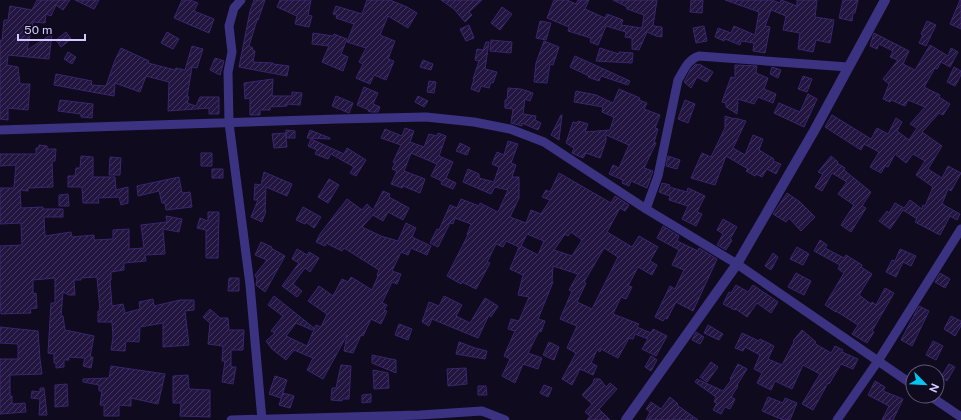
<svg xmlns="http://www.w3.org/2000/svg" width="961" height="420" font-family="'Public Sans',sans-serif">
  <style>
    .building { fill: url(#building-hatch); stroke: #3a266e; fill-rule: evenodd }
    .lines { fill: none; stroke-linecap: round; stroke-linejoin: round }
    .minor { stroke: #3b3281; stroke-width: 9 }
    .tertiary { stroke: #3b3281; stroke-width: 10 }
  </style>
  <defs>
    <pattern id="building-hatch" width="6" height="6" patternUnits="userSpaceOnUse"><rect width="6" height="6" fill="#221540"/><path d="M-1 1l2-2M0 6l6-6M5 7l2-2" fill="none" stroke="#41365d"/></pattern>
  </defs>
  <rect width="100%" height="100%" fill="#0f0a1e"/>
  <path class="building" d="M37,0H70L63,10L56,5L51,16L46,14L45,23L33,22L27,50L52,34L49,59L8,55L7,65L18,67L20,84H30L28,110L8,108V120L0,119V40L2,41L4,20H8L10,6L32,10Z
    M75,0H99L94,9Z
    M182,0H190L198,3L194,11L214,19L209,33L174,18Z
    M254,0H265L258,20H257L249,46L253,48L252,50L255,51L253,62L273,63V64L289,66L287,76L239,67L250,11Z
    M280,0H311L308,15L312,16L309,27L295,24L297,16L277,7Z
    M367,0H390L407,7L417,13L408,28L388,16L380,35L395,41L388,59L394,61L386,80L374,75L370,84L356,78L363,64L359,62L366,48L347,42L354,24L336,18L337,15L333,14L336,6L362,14Z
    M441,0H482L469,12L472,15L465,22L454,9Z
    M554,0H567L576,4L578,0H589L585,9L605,18L607,14L623,20L621,25L642,28L644,15L627,9V7L613,0H657L653,26L662,27V37L656,36L647,32L639,50L632,49V38L625,37L626,32L606,26L598,45L590,42L591,38L568,31L569,27L547,18Z
    M691,0H703L702,13L690,12Z
    M725,0H772L780,3L781,0L797,6V0H817L815,17L834,20L830,43L816,40L813,52L798,49L800,33L783,30L786,16L771,10L765,26L770,27L765,53L753,51L754,43L741,41L740,45L725,39L724,41L715,37L718,28L731,33L734,26L755,35L759,12Z
    M843,0H858L855,13H853L852,21L839,18Z
    M960,0H961V29L950,24Z
    M502,7L512,14L500,30L491,23Z
    M540,21L551,23L546,40L536,38Z
    M927,21L936,25L926,46L919,43L923,35L921,34Z
    M469,25L474,38L466,41L460,29Z
    M704,26L707,41L696,43L693,28Z
    M66,32L71,39L61,47L56,40Z
    M167,32L179,39L173,49L161,43Z
    M313,33L333,36L334,34L347,39L341,54L348,57L343,71L322,62L329,46L312,44Z
    M874,33L909,51L903,64L915,70L930,45L948,56L951,48L958,52L950,67L941,62L937,69L935,68L924,87L940,95L939,97L950,104L943,115L939,113L922,132L942,146L928,169L942,178L948,166L961,173L951,191L948,189L942,204L960,214L957,220L950,216L940,235L915,222L917,219L903,210L890,229L879,221L887,211L889,213L895,203L904,208L910,200L922,209L923,205L925,206L933,187L916,175L925,161L913,154L906,163L895,154L888,167L885,166L881,173L870,167L879,152L864,144L861,150L825,127L832,115L871,139L877,128L888,134L896,118L902,122L897,131L909,140L917,128L910,124L925,107L908,100L905,106L891,100L890,102L883,99L889,84L883,79L898,60L890,57L893,51L879,44L877,49L870,46Z
    M491,40L512,42L511,53L490,51Z
    M544,41L559,47L553,65L550,64L547,83L534,82L536,63Z
    M486,42H489L485,69L497,72L493,83L491,82L489,88L481,86L479,92L471,89L474,79H473L479,61L475,60L477,49L483,50Z
    M192,46L203,49L197,68L192,67L187,97H189L187,103L196,106L200,97H219V114H209V108L168,111L169,82L146,76L140,92L115,83L114,96L54,85L56,74L92,81L91,85L106,86L115,60L121,48L149,61L148,63L175,70L176,68L185,70Z
    M600,48L619,54V52L633,53L632,63L596,61Z
    M68,52L76,57L72,64L64,59Z
    M575,56L630,81L628,85L601,76L599,81L588,77L589,76L570,67Z
    M215,58L224,61L220,75L210,70Z
    M423,60L433,64L431,70L420,67Z
    M696,64L698,65L699,64L713,72L707,82L697,77L691,88L684,82L691,69Z
    M735,65L757,66L756,73L768,78L764,89L776,94L773,103L758,97L754,104L738,99L737,114L726,107V103L722,102L731,77L735,78Z
    M772,67L781,70L778,78L770,74Z
    M954,67L961,71V75L955,86L947,82Z
    M803,76L812,79L807,92L798,89Z
    M273,79L272,96H292V92L302,93L300,105L287,104V106L270,107V110H260V115H250V98L245,99L244,83Z
    M429,81L436,82L434,93L427,92Z
    M364,87L378,93L373,104L380,107L378,112H371L368,111L369,110L357,105Z
    M508,88L521,89L533,93L530,101L525,99L523,114L536,116L535,120L541,123L538,130L522,123V126L511,123L513,109L505,108V100H507Z
    M619,89L640,98L639,100L647,103L644,109L660,115L655,128L658,129L654,142L656,143L644,168L653,171L647,188L631,181L629,186L622,183L623,180L609,174L613,165L619,168L629,145L606,135V141L600,158L586,153L583,158L572,153L574,148L566,143L573,122L577,123L578,121L588,124L585,132L610,130L614,117L602,112L603,107L574,102L576,91L596,95L613,103Z
    M808,94L817,99L804,127L774,113L779,103L800,112Z
    M336,96L353,103L349,113L332,106Z
    M418,96L428,101L424,107L415,102Z
    M60,100L93,104L92,118L81,117V114L58,111Z
    M685,100L695,104L688,123L678,119Z
    M561,115H562L559,140L551,135Z
    M725,116L734,119V118L746,121L733,148L745,155L753,135L763,139L759,150L774,159L773,161L781,164L776,174L767,169L762,177L756,174L755,176L746,171L748,169L726,156L715,185L691,178L702,153L711,157L725,128Z
    M405,128L414,131L410,142L424,147L429,134L437,136L438,133L446,136L439,156L453,162L446,178L456,183L453,189L441,184L442,181L431,176L437,164L411,153L404,171L425,179L420,193L403,186L402,188L391,184L397,171L392,169L395,163L393,162L401,145L381,138L385,129L402,136Z
    M286,130L295,131V138H286L287,147L274,148L272,134L286,133V138Z
    M310,130L330,138V139L307,138Z
    M311,139L344,154L347,148L366,160L356,176L350,173L354,167L331,154L328,159L315,154L317,150L308,146Z
    M508,141L518,144L511,163L516,165L512,177H519V198L510,217L526,223L531,210L541,214L550,200L542,197L546,190L550,192L559,173L611,203L615,196L629,205L625,211L620,208L607,232L632,247L639,236L658,247L650,261L657,265L652,275L638,267L628,286L632,287L626,299L621,297L613,314L639,324L637,327L651,333L653,329L667,336L656,356L642,349L648,339L635,334L633,339L629,338L618,358L601,349L600,352L597,350L591,363L597,366L593,375L580,369L572,385L562,379L576,353L567,348L577,326L560,319L572,291L569,290L578,274L553,266L552,281L553,282L538,319L545,321L541,332L539,331L528,353L542,358L538,369L523,364L515,383L502,376L510,359L504,356L515,331L508,329L511,319L519,321L529,297L518,295L523,275L510,269L519,247L506,241L503,247L496,244L487,262L490,263L476,289L462,282L461,284L447,276L468,235H467L471,224L455,218L453,224L450,223L438,247L430,243L437,229L439,230L450,205L457,208L461,199L479,206L480,203L498,212L508,190L495,187L491,194L463,182L468,169L479,174V178L494,182L499,167L492,164L497,152L504,155ZM571,232L582,240L572,256L554,250L565,234L568,236ZM527,234L544,241L538,255L521,246ZM604,248L618,257L592,309L577,302L586,283L584,282Z
    M460,143L470,148L467,155L456,151Z
    M39,145L47,146V149H56L55,161H52L53,187L28,188V191L20,190L21,208L43,207V209H63V217H44L45,236L71,232L72,237L94,235V240L113,239V230L129,229V249L144,248L141,225L167,222L166,216L182,219L179,232L163,229L165,254L145,255L146,261L124,263V270L111,272V280H110L112,306L123,304L125,313L140,309L139,302L153,299L154,306L180,300H194V310L185,311L189,345L163,347V323L140,327L139,342L126,341L125,351L111,350L113,337L112,322H98V311H100L97,277L81,278V280H74L75,295H69L63,292L61,316H63L65,330L94,336L90,357H93L91,368L83,366L85,358L68,357L69,360H64V367L56,368V363H54V354L48,353L51,303H55V278L33,280V294L36,293L37,308L30,309L31,313L1,314L0,297V246L22,245L21,223L0,224V188H14L16,165L0,166V154H36V148H39Z
    M201,153H212V166H201Z
    M81,156L93,157V177H115L116,190L128,187V203L121,205L119,197L98,198L99,203H83L82,187H68V176H75L76,168H80Z
    M668,156L680,160L677,169L666,166Z
    M831,156L838,162L837,163L845,168L844,170L871,192L862,206L866,208L851,232L841,225L854,205L838,194L847,182L832,173L822,191L815,187L823,174L818,172Z
    M110,157L121,158L120,175H109Z
    M212,169H223V178H212Z
    M264,172L292,184L287,196L266,187L265,211H266L262,222L251,217L258,200H254L255,184L261,185Z
    M179,177L182,193L190,192L192,207L166,210L165,203H162L159,191L138,196L137,186Z
    M329,179L339,185L328,203L318,197Z
    M662,183L670,185L669,187L687,192L688,188L705,196L697,212L702,214L696,226L682,219L688,206L669,200L670,196L659,192Z
    M383,191L390,194L389,197L409,208L403,220L388,212L383,221L373,215L362,227L381,236L398,241L406,223L416,228L412,237L431,246L427,255L411,248L408,255L401,252L392,271L401,274L397,284L392,282L382,303L387,305L384,310L387,311L381,324L371,319L363,336L361,335L353,353L344,351L347,335L323,379L307,370L313,358L294,350L286,360L272,349L266,341L275,333L271,331L283,316L268,305L274,296L314,328L312,330L296,323L286,336L307,346L316,325L321,327L327,314L308,301L319,286L333,296L342,279L348,282L351,277L372,290L378,276L377,275L379,270L344,248L342,251L326,243L325,246L316,242L320,234L347,199L362,210L367,204L373,210Z
    M787,193L800,202L815,217L801,231L789,218L786,222L773,214Z
    M68,194L69,206H59V195Z
    M303,207L321,217L314,228L306,222L305,224L296,220Z
    M208,212H219L218,258H206V230L197,228L200,218L208,221Z
    M723,219L737,227L730,239L732,240L726,250L717,245L723,234L717,230Z
    M663,226L679,236L677,241L698,251L699,248L717,259L693,311L676,302L667,319L665,318L663,321L655,317L670,286L675,289L684,270L672,265L679,250L657,238Z
    M820,240L827,245L825,248L844,258L846,255L862,265L861,267L872,274L859,295L871,304L872,302L876,305L885,288L894,293L872,331L874,332L867,343L852,334L858,325L836,311V312L825,305L844,273L838,269L840,265L814,251Z
    M261,242L272,247L271,248L285,256L265,292L256,285L257,279L255,275L267,260L255,255Z
    M797,247L809,254L803,265L790,259Z
    M297,249L307,255L309,252L319,258L310,272L305,268L293,284L302,291L297,297L282,286L299,263L292,259Z
    M900,249L916,256L911,266L903,262L896,277L886,272L892,260L895,261Z
    M773,253L778,257L771,270L765,266Z
    M796,273L811,281L804,295L788,287Z
    M940,273L950,279L945,288L935,282Z
    M229,278H239V291H228Z
    M736,285L748,292L753,285L778,302L771,313L757,303L747,317L736,309L735,310L723,304L729,292L731,293Z
    M444,296L462,305L456,316L470,323L485,298L498,306L491,317L489,315L478,338L432,319L429,326L422,322L429,302L439,306Z
    M919,306L929,311L912,346L901,340Z
    M210,309L220,318H228L229,330H244L243,350H231V367H236L233,384L222,382L225,361H222L223,346L208,344L210,323L203,317Z
    M951,316L961,321V326L955,336L944,329Z
    M399,324L412,329L408,340L395,335Z
    M708,325L723,334L719,340L704,333Z
    M0,327L38,331L40,359L42,374L10,375V396H12V404L25,403L26,412L0,414V359H18V344L0,343Z
    M802,330L816,342L814,343L831,353L835,346L843,350L842,352L858,359L853,369L841,364L829,384L828,383L813,410L802,404L820,374L803,365L792,389L775,381L771,390L757,383L762,373L754,369L760,355L745,347L743,351L735,348L742,333L759,341L760,339L774,346L768,359L782,365L794,342L793,341Z
    M696,332L704,337L700,344L692,340Z
    M933,341L943,346L936,360L926,355Z
    M459,342L475,348L487,351L485,359L456,354Z
    M549,342L559,347L554,360L543,355Z
    M372,355L396,360V373L372,363Z
    M651,356L657,360L651,371L645,367Z
    M711,362L718,367L707,382L700,377Z
    M738,364L747,369L737,385L738,386L731,397L735,399L730,409L725,407L721,414L713,410L717,403L714,402L716,397L695,382L697,379L723,391L731,380L730,379Z
    M949,364L955,367L947,381L941,377Z
    M341,365L351,366L349,399H342V401L331,400L332,388H336Z
    M111,366L165,374L158,404L131,398V406L119,405V416H104V405H100L102,391H99V385L83,382V379L109,378Z
    M466,368L467,384L448,386L447,369Z
    M373,370L388,373L389,388L374,389Z
    M188,375L189,389L210,390V417L180,416L181,403H173V376Z
    M275,376L287,380L281,398L269,394Z
    M594,379H600L606,387L610,383L617,389L599,409L610,420H587L590,416L585,412L592,404L582,395L593,383Z
    M875,381L885,387L883,391L903,399L893,420H882L889,406L868,395Z
    M67,384L68,406L55,407V385Z
    M544,385L552,388L548,397L540,393Z
    M478,386H486L487,395H478Z
    M40,388H44L47,415H39L40,399L31,398L32,391L40,392Z
    M283,393L294,396L290,408L279,405Z
    M371,394V402L362,403V395Z
    M670,397L678,404L677,405L698,420H646L650,412L646,409L651,402L661,409Z
    M768,397L783,403L785,398L797,403L790,420H783L762,411Z"/>
  <g class="lines">
    <path class="minor" d="M241,0L234,8L229,26L232,52L228,72L229,123L250,285L262,420
      M0,130L338,119L426,117L474,122L510,129L544,142L646,209L737,264L913,385
      M646,209L658,176L678,80C684,70 688,59 699,56L848,67
      M930,396L961,417
      M231,420L420,415L482,411L505,420
      M837,420L878,361L961,229"/>
    <path class="tertiary" d="M626,420L737,264L814,131L885,0"/>
  </g>
  <g transform="translate(925 384) rotate(114)"><circle r="19" fill="#0f0a1e" stroke="#5d5678"/>
  <path d="M0-3L7 15L0 10L-7 15Z" fill="#00c6f3"/>
  <text y="-6" font-size="11" font-weight="bold" text-anchor="middle" fill="#d3c8ff">N</text>
  </g>
  <path d="M18 34v6h67v-6" fill="none" stroke="#d3c8ff" stroke-width="2"/>
  <text x="24" y="34" font-size="12" fill="#d3c8ff" stroke="#0f0a1e" stroke-width="3" paint-order="stroke">50 m</text>
</svg>
